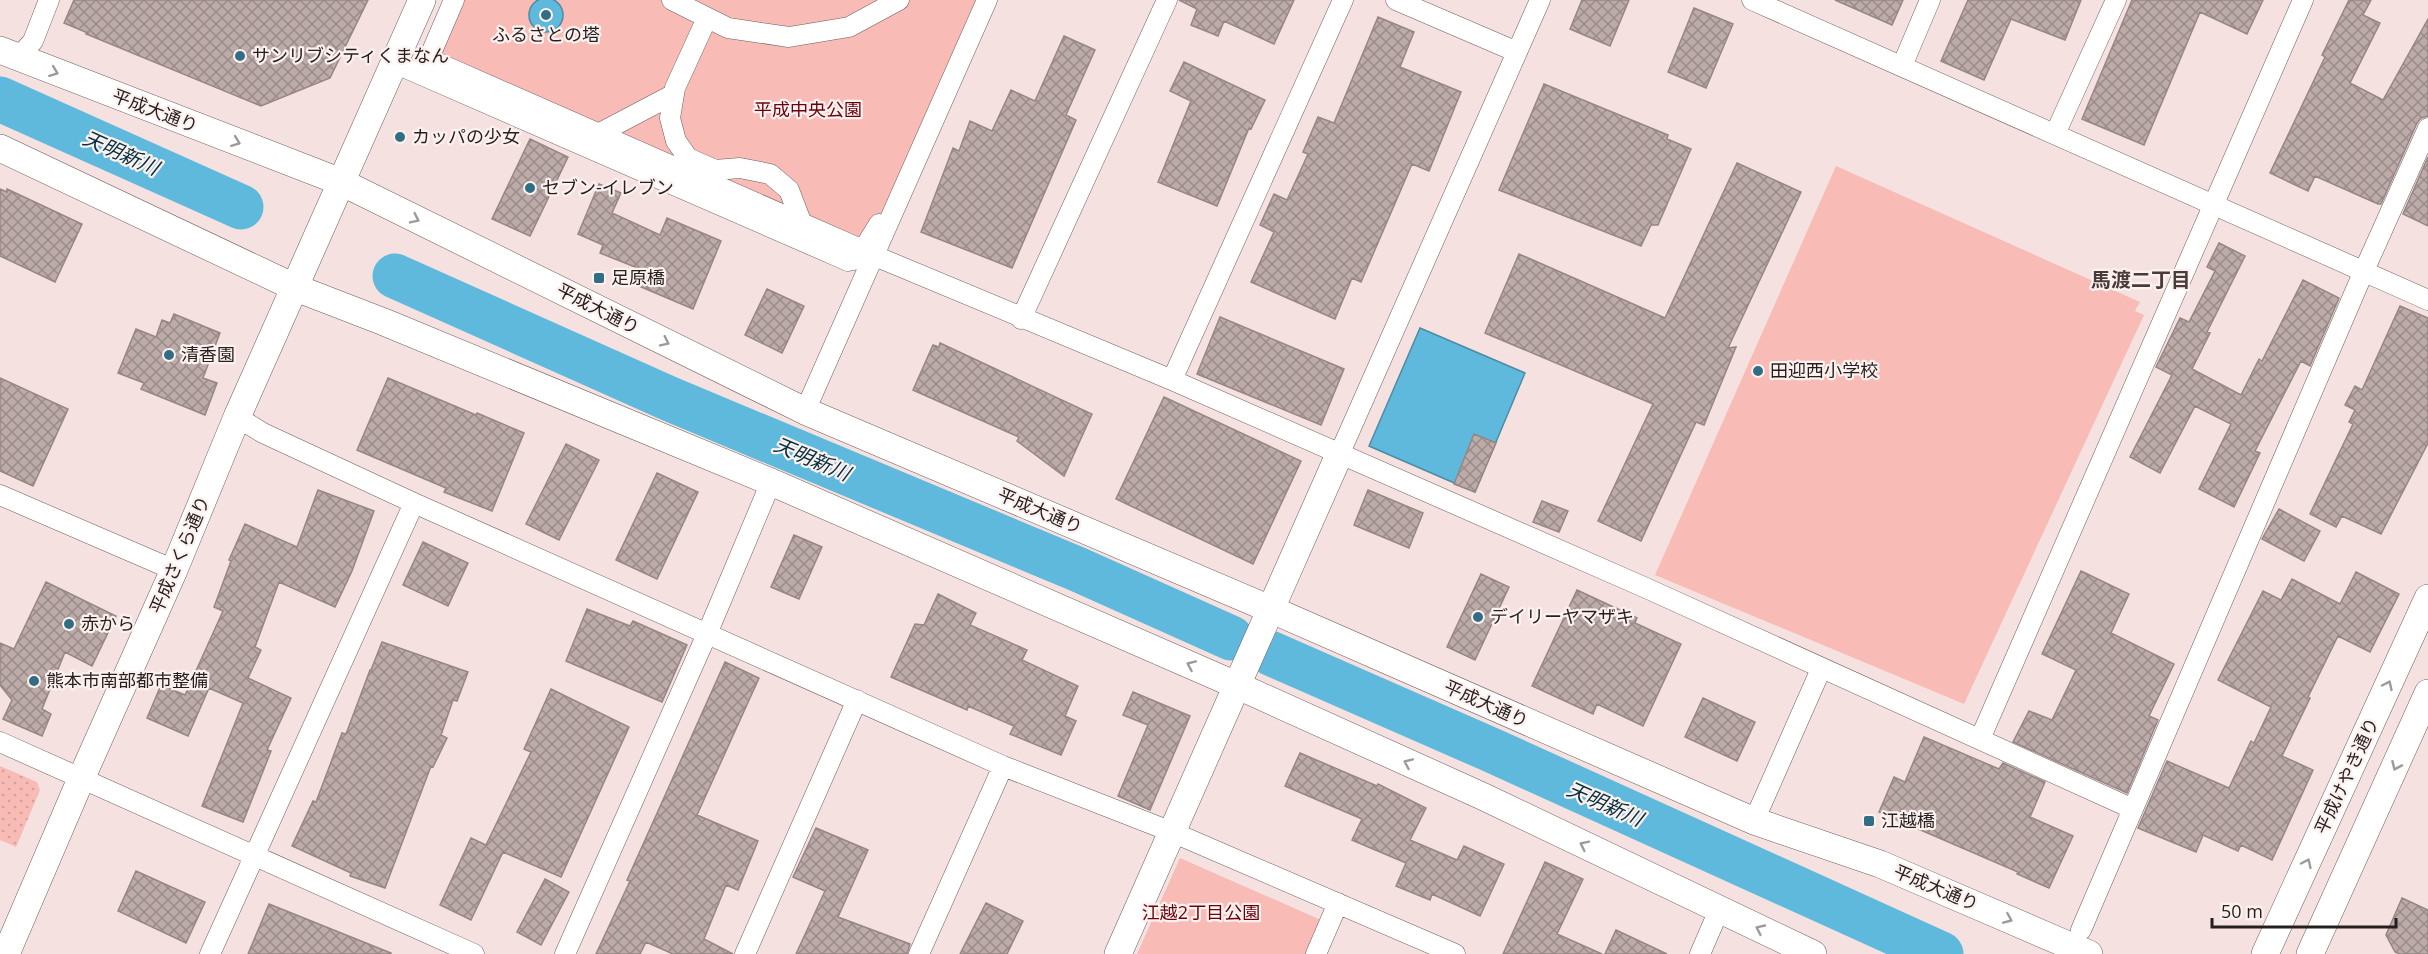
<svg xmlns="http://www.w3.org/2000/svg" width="2428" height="954" font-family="'Open Sans','Noto Sans JP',sans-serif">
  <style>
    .park { fill: #f8bbb5 }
    .garden { fill: url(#garden-dots) }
    .water { fill: #5eb9dd; stroke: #4d8ba4; stroke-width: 1.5 }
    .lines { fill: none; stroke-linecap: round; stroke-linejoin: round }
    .river { stroke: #5eb9dd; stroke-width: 45 }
    .building { fill: url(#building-cross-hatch); stroke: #968684; stroke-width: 1.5 }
    .street-casing { stroke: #6d5d5c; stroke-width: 21 }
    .secondary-casing { stroke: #6d5d5c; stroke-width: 28 }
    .street { stroke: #fff; stroke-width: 20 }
    .secondary { stroke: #fff; stroke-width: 27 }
    .oneway { stroke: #9d9a9a }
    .poi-dot { fill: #316e85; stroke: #fdf1f0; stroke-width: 2 }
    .labels { text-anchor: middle; stroke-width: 4.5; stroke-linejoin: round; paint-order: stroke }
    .poi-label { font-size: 18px; fill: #251f1e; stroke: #fdf1f0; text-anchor: start }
    .park-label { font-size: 18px; fill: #67010b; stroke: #fdf1f0 }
    .street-label { font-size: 18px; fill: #251f1e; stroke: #fdf1f0 }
    .water-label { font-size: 20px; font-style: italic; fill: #032f3e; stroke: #fdf1f0 }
    .neighbourhood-label { font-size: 20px; font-weight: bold; fill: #4a3b3a; stroke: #fdf1f0 }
  </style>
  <defs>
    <pattern id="garden-dots" width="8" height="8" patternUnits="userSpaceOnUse" patternTransform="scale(1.5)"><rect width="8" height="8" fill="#f8bbb5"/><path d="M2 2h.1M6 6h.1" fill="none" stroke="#d4a09b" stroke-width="1.8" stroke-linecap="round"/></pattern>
    <pattern id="building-cross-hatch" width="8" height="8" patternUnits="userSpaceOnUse" patternTransform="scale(1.5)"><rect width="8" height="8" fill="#bcaba9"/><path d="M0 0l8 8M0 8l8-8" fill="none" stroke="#998b89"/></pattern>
  </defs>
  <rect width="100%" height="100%" fill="#f5e2e0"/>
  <path class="park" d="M454,0H978L866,254L426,65Z
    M1836,166L2140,302L2135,311L2144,315L1964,704L1655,575Z
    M1180,858L1321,920L1306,954H1137Z"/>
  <path class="garden" d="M0,766L37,782L40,790L16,847L0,840Z"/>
  <path class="water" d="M529 15a17 17 0 1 1 34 0a17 17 0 1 1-34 0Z
    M1420,328L1525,373L1475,492L1369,446Z"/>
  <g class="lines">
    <path class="river" d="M0,99L241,207
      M395,276L670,399L1077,569L1231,638
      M1270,653L1489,749L1941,954"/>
  </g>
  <path class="building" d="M74,0H368L330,78L261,106L86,34L88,33L64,23Z
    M1179,0H1294L1274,44L1224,21L1218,36L1191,25L1197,9Z
    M1582,0H1629L1610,46L1570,29Z
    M1835,0H1903L1892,25Z
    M1968,0H2081L2065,40L2011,19L1984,80L1941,61Z
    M2132,0H2263L2247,34L2200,12L2144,145L2082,119Z
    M2349,0H2371L2363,15L2380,23L2350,83L2383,100L2428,19V116L2421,118L2417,123L2381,204H2378L2315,176L2308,191L2270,173L2325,57L2322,55Z
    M1694,8L1733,24L1706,88L1668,72Z
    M1378,17L1414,32L1400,67L1461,92L1429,171L1412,164L1361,282L1352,278L1335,319L1251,282L1274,232L1260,225L1274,194L1287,200L1308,154L1303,152L1318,117L1334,123Z
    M1064,36L1095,50L1066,115L1076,120L1012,268L921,232L953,148L959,151L970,121L992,131L1011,90L1035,101Z
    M1184,62L1265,100L1251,129L1249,128L1217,206L1158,182L1191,101L1170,91Z
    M1544,84L1668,135L1667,139L1691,149L1658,225H1651L1641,246L1499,190Z
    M530,139L568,157L530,236L492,219Z
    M2428,157V226L2403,214Z
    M1737,163L1801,192L1728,348L1736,347L1704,425L1696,422L1641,541L1598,521L1653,404L1485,333L1519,254L1665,318Z
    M599,184L621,193L612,213L660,235L667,218L721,241L693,309L639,286L645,271L600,253L603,245L578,234Z
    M0,189L7,192V189L82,224L55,282L0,256Z
    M2219,243L2245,256L2207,332L2210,333L2192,369L2241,395L2259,359L2262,361L2303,280L2339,298L2310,366L2301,361L2255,451L2260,453L2234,507L2199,489L2231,424L2195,406L2160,473L2130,457L2172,375L2156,367L2180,318L2189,322L2215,271L2207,267Z
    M767,289L804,306L782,353L745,335Z
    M2400,306L2428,318V443L2381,534L2342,516L2336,527L2310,514L2353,424L2349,422L2355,410L2345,405L2355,386L2362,390Z
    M174,314L220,333L203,378L217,383L205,415L141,389L144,383L118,373L136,329L156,337L162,320L170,323Z
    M1220,317L1344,369L1321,425L1197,374Z
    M940,343L1092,414L1064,476L1017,441L1019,437L913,390L933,345L939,347Z
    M0,378L68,409L33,486L0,471Z
    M388,378L476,415L477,413L524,433L492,511L444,492L446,488L357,450Z
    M1164,397L1301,461L1253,564L1116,499Z
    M1474,434L1496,443L1475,492L1454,484Z
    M566,444L599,460L559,540L526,524Z
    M657,473L698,492L657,579L616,560Z
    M318,490L374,511L352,571L335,607L279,582L255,647L261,650L248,678L291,698L267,750L271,751L243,822L202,806L243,703L209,688L188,736L147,718L161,685L185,695L223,611L214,607L231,561L229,560L245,524L297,547Z
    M1368,490L1423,513L1409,548L1354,525Z
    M1542,501L1568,511L1559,532L1533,522Z
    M2279,509L2320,531L2304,561L2262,539Z
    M794,535L822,547L799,599L771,587Z
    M423,542L468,563L448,606L403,585Z
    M2081,571L2129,594L2111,633L2174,664L2149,716L2158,720L2127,793L2013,742L2029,711L2052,720L2076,670L2042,654Z
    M2356,572L2399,594L2370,652L2338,636L2308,697L2310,698L2282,756L2313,770L2272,860L2241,845L2238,851L2203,835L2196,852L2138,828L2167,761L2229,788L2251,741L2254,743L2271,707L2218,680L2263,591L2281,600L2292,579L2340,604Z
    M1481,574L1509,587L1475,660L1447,647Z
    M46,582L116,616L92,666L65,652L42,709L51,714L42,736L3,719L12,700L0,685V643L14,649Z
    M1577,590L1637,618L1635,623L1681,644L1643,726L1597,704L1593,714L1532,686Z
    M938,594L976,613L970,625L1027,650L1022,660L1078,686L1065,716L1076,721L1061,755L1010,734L1014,726L968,706L967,710L891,677L915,624L924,625Z
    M587,609L630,626L633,621L687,645L662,702L566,661Z
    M382,642L468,672L457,701L453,700L441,735L447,738L433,767L431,766L385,888L350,876L351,873L292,846L313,801L316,802L342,733L346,734L370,670H371Z
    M725,662L759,678L697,815L758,841L738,890L726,885L704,939L733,954H673L646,942L640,954H596L630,881L627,880Z
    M551,689L629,727L561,877L503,852L471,920L440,905L471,838L486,845L531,752L524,749Z
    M1133,692L1190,716L1150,810L1118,796L1148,725L1123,715Z
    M1703,698L1755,722L1737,761L1685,737Z
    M1924,737L1999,769L2003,763L2045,782L2030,817L2073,836L2049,888L2017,874L2018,872L1879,812L1894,777L1905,782Z
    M1300,753L1377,786L1378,784L1426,808L1410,840L1457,860L1464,846L1504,864L1480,916L1432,894L1430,900L1396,886L1406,863L1352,840L1362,819L1285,786Z
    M816,828L868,850L838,917L910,944L907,954H796L825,891L793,877Z
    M1545,862L1583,879L1557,934L1602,954H1503Z
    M136,871L205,902L186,943L118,911Z
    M545,879L569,892L541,945L517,932Z
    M2402,898L2428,910V954H2400L2395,952L2386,935Z
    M986,903L1023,921L1007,954H960Z
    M269,904L391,953V954H248Z
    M1616,930L1667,954H1605Z"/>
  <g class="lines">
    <g class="street-casing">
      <path id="street" d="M672,0L728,28L789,37L849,27L899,0
        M1396,0L1517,52
        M1752,0L2428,300
        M707,18L675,88L670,118L676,141L688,158L715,170L740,168L770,174L789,190L802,224
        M18,58L33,41L49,0
        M429,59L863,250L879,224
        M394,63L848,261L875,256L1172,380L1646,588L2133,809
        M426,65L454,0
        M1902,66L1930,0
        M598,134L674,94
        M2055,134L2116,0
        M1021,319L1167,0
        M1172,380L1343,0
        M805,411L987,0
        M237,417L263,433L414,503L1003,766L1172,832L1455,954
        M1339,455L1540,0
        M0,495L174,570
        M1980,739L2303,0
        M0,742L474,954
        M1754,821L1821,669
        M2081,930L2363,273L2428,128
        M210,954L414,503
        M565,954L707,634L771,482
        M745,954L857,700
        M919,954L1003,766
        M1316,954L1338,903
        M1700,954L1719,910"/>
    </g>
    <g class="secondary-casing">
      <path id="secondary" d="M0,50L341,182L805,411L1270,609L1754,821L1880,864L2089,954
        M0,148L296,288L384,322L771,482L1236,685L1482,796L1813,954
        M6,954L81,779L174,570L237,417L422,0
        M1118,954L1339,455
        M2265,954L2428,598
        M2310,954L2428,693"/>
    </g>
    <use href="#street" class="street"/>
    <use href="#secondary" class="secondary"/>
  </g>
  <defs><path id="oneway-chevron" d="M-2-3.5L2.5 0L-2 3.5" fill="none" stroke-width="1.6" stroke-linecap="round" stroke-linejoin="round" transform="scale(1.5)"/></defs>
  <g class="oneway">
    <use href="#oneway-chevron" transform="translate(54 72) rotate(21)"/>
    <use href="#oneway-chevron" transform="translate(236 142) rotate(21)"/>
    <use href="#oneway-chevron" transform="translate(415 219) rotate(26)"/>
    <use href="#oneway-chevron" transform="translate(665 342) rotate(26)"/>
    <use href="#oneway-chevron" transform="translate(1191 665) rotate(-156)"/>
    <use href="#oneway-chevron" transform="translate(2388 685) rotate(-65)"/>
    <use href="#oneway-chevron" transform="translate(1408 763) rotate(-156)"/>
    <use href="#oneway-chevron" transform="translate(2396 766) rotate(114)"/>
    <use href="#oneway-chevron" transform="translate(1584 845) rotate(-154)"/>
    <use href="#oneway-chevron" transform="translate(2307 863) rotate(-65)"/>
    <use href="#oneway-chevron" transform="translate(2008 919) rotate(23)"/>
    <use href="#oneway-chevron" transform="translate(1760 929) rotate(-155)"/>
  </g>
  <g class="poi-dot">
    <circle cx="546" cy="15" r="6"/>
    <circle cx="240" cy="56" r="6"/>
    <circle cx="400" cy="137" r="6"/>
    <circle cx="530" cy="188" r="6"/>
    <rect x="593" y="272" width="12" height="12" rx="3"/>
    <circle cx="169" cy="355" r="6"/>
    <circle cx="1758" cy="371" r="6"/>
    <circle cx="1478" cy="617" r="6"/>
    <circle cx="69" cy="624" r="6"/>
    <circle cx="34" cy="681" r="6"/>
    <rect x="1863" y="815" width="12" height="12" rx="3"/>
  </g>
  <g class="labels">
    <g class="poi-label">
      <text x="546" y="41" text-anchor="middle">ふるさとの塔</text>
      <text x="252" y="62">サンリブシティくまなん</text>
      <text x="412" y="143">カッパの少女</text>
      <text x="542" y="194">セブン-イレブン</text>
      <text x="611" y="284">足原橋</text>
      <text x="181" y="361">清香園</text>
      <text x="1770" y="377">田迎西小学校</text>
      <text x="1490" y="623">デイリーヤマザキ</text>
      <text x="81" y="630">赤から</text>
      <text x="46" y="687">熊本市南部都市整備</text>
      <text x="1881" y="827">江越橋</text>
    </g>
    <g class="park-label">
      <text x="808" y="116">平成中央公園</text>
      <text x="1201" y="919">江越2丁目公園</text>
    </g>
    <g class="street-label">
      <text transform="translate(155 111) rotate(21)" y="6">平成大通り</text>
      <text transform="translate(598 309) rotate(27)" y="6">平成大通り</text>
      <text transform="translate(1040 511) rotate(23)" y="6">平成大通り</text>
      <text transform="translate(180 555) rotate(-67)" y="6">平成さくら通り</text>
      <text transform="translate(1486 704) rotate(24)" y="6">平成大通り</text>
      <text transform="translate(2347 776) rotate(-65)" y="6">平成けやき通り</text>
      <text transform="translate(1936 888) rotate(23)" y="6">平成大通り</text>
    </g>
    <g class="water-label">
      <text transform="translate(121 153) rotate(24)" y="7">天明新川</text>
      <text transform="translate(812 459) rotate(23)" y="7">天明新川</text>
      <text transform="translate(1605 804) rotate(24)" y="7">天明新川</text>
    </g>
    <g class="neighbourhood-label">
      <text x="2141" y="287">馬渡二丁目</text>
    </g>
  </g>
  <path d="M2212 918v9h184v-9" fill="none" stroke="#251f1e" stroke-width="3"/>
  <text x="2221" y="918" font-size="18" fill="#251f1e" stroke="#fdf1f0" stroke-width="4.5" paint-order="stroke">50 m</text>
</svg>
